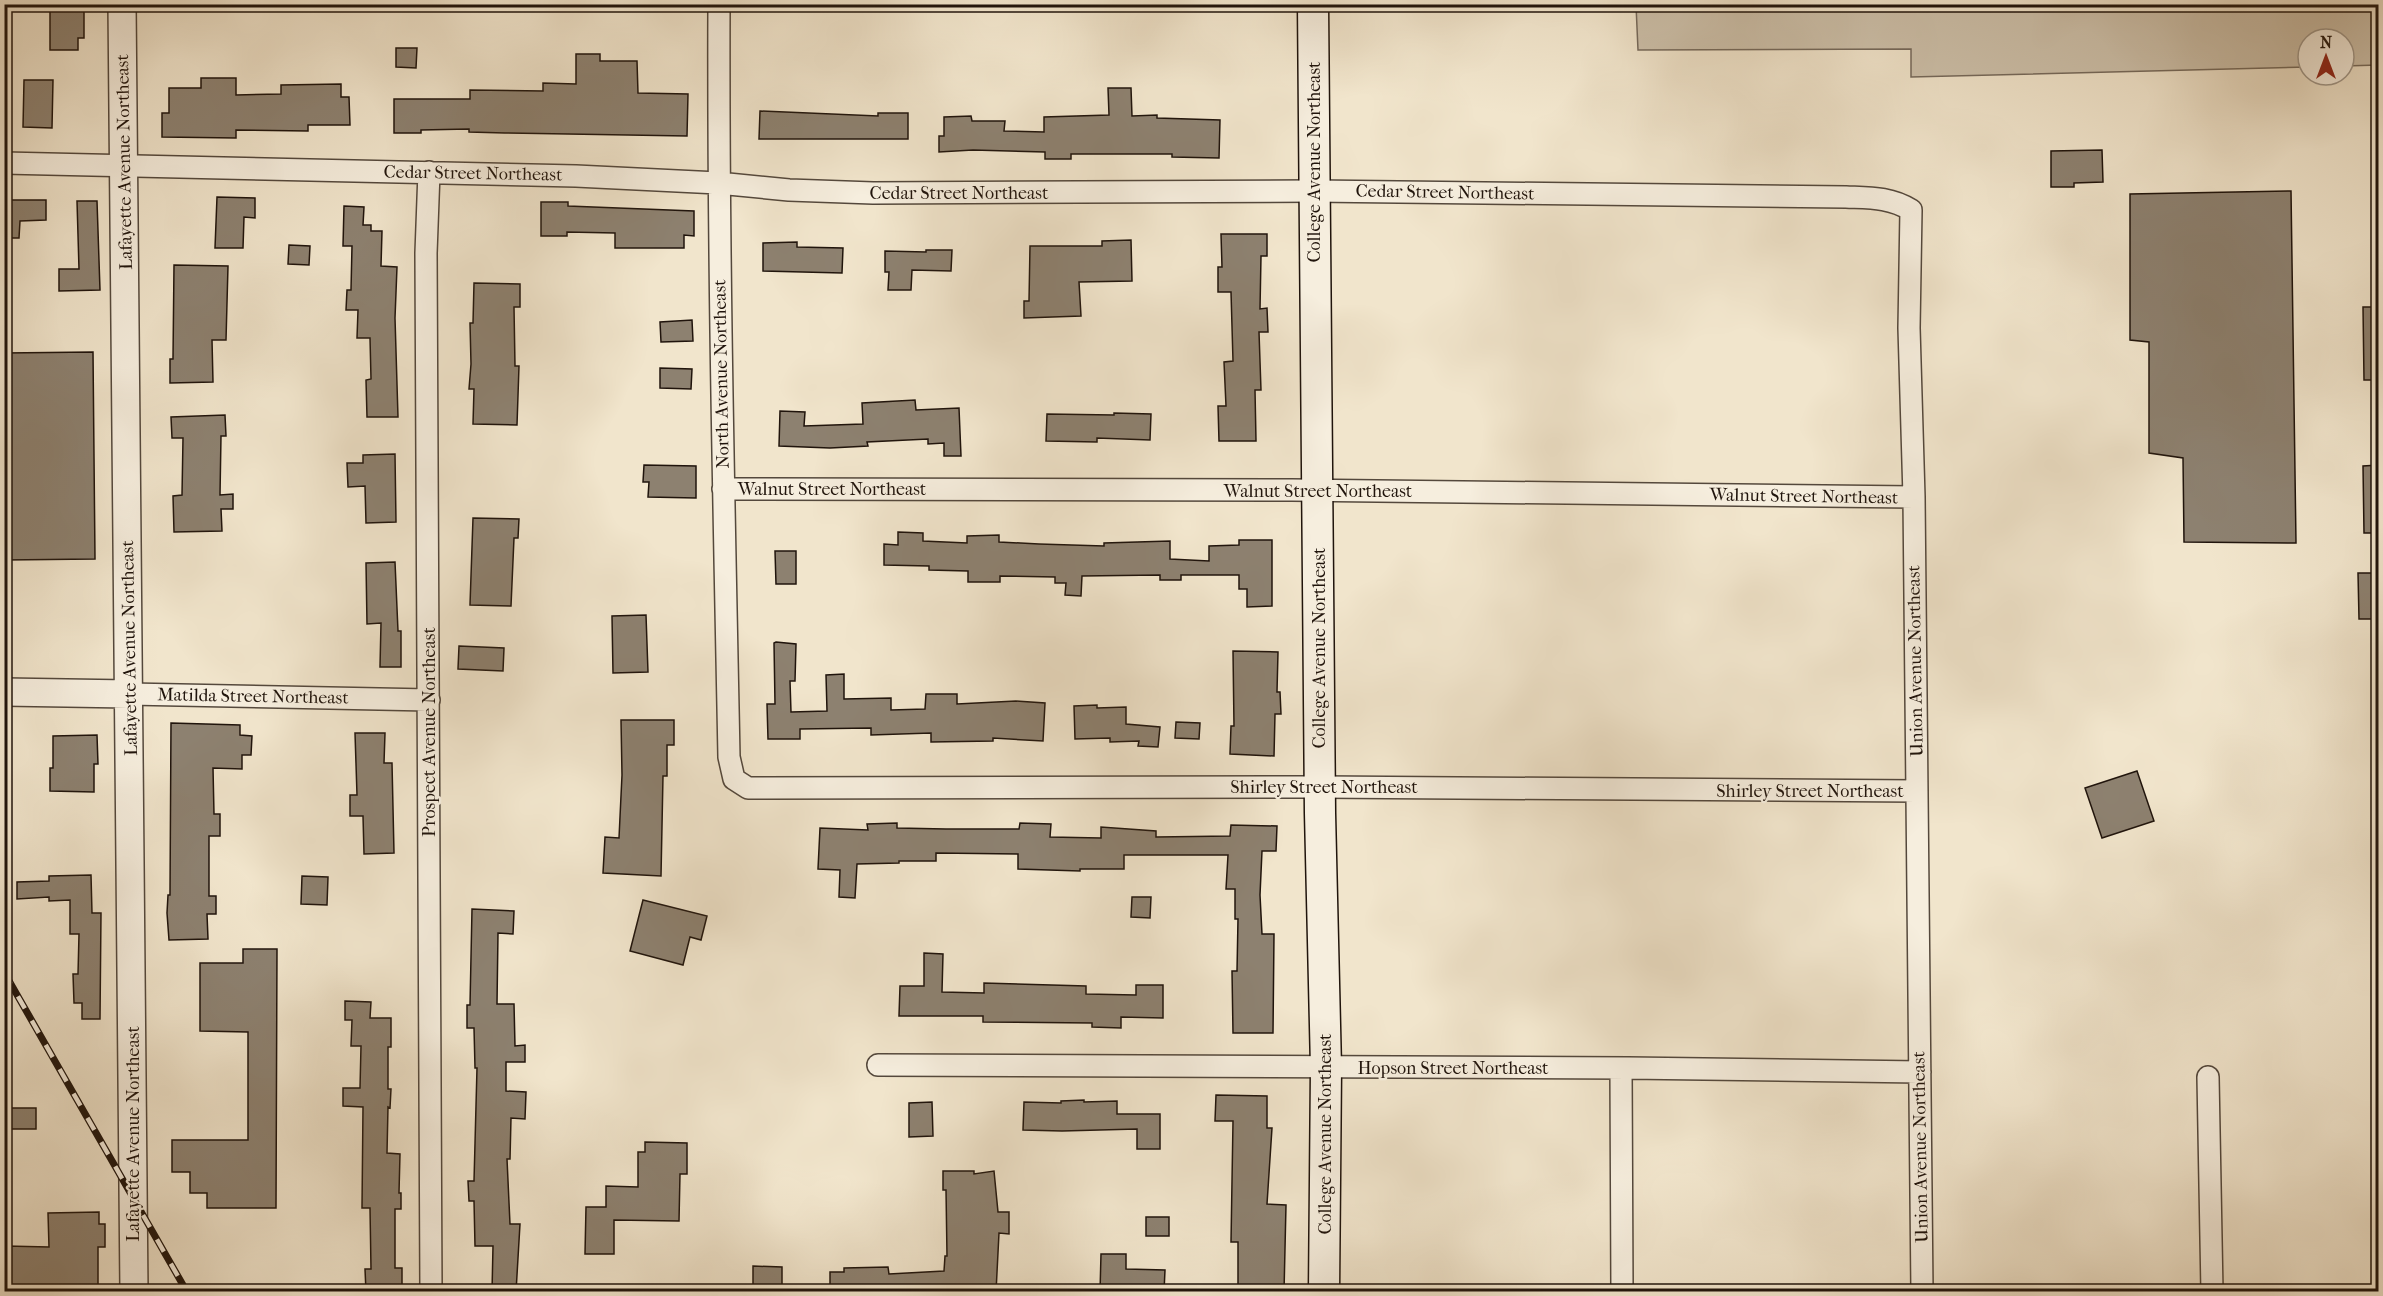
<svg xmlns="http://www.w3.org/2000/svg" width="2383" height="1296" font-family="'IM FELL French Canon',serif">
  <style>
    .green { fill: #cdc1ab; stroke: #766a5c; stroke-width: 1.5 }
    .building { fill: #8d8170; stroke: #20140c; stroke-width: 1.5 }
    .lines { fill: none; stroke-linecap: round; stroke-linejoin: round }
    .minor-casing { stroke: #54483c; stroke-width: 24 }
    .tertiary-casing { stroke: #54483c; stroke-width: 30 }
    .secondary-casing { stroke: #20140c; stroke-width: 33 }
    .minor { stroke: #f6eede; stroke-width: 21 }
    .tertiary { stroke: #f6eede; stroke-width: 27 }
    .secondary { stroke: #f6eede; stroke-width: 30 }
    .rail-casing { stroke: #20140c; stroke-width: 7 }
    .rail { stroke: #f6eede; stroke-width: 4.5; stroke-dasharray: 14; stroke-linecap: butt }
    .labels { text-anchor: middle; stroke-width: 4.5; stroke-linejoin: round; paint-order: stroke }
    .street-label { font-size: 18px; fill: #20140c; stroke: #f6eede }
  </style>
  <rect width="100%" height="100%" fill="#f1e5cc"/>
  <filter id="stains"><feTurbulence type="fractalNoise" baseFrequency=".00333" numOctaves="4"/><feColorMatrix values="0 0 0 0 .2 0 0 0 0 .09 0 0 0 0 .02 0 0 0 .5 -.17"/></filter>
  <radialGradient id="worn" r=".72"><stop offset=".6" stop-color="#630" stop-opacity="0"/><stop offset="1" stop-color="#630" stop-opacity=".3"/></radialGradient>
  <path class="green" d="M1636,5H2378V65L2344,66V39H2308V67L1911,77V49L1638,50Z"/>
  <path class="building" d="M50,4H84V38H78V50H50Z
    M396,48H417L416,68L396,67Z
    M576,54H600V61H637L638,93L688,94L687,136L505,133L469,132V129L421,130V133H394V99H470V90L543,91V83L576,84Z
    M201,78H236V95L281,94V85L341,84V97H349L350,125H308V131L236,130V138L162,137V113H169V88H201Z
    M24,80H53L52,128L23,127Z
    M1108,88H1131L1132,116L1157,115V118L1220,120L1219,158L1172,157V154H1071V159H1045V152L973,150L939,152V136H944V117L971,116L972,121H1005L1004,131L1044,132V117L1109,115Z
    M760,111L878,116V113H908V139H759Z
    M2102,150L2103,182L2074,183V187H2051V151Z
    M2291,191L2296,543L2184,542L2183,458L2149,453V342L2130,340V194Z
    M217,197L255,198V218L244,217L243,248H215Z
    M4,200H46V220L20,221L19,238H4Z
    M77,201H97L100,290L59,291V269H79Z
    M541,202H568V206L694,211V236L684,235V248H615V233L567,232V236H541Z
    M344,206L364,207L363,225H371V231H382L381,266L397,267L395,318L398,417H367L366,380L371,379L370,338H357L358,310H346L347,290H351L352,246H343Z
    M1221,234H1267V256H1261L1260,309L1267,308L1268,332H1259L1261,390H1255L1256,441H1219L1218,406H1226L1224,362L1233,361L1231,292H1218V267H1222Z
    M1131,240L1132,281L1079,282L1081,316L1024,318V301H1029L1030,246H1102V241Z
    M797,242V247L843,248L842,273L763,271V243Z
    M289,245L310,246L309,265L288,264Z
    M926,250H952L951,271L912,270L911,290H888L889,272H885V251L926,252Z
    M174,265L228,266L226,340H212L213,382L170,383V359H173Z
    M474,283L520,284V307H514L515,366H519L517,425L473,424L474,389H469L471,364L470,323H473Z
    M2363,307H2379V380H2364Z
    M692,320L693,341L661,342L660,322Z
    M93,352L95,559L4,560V353Z
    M660,368L692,369L691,389L660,388Z
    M915,400L916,410L959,408L961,456H944V443L928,444V439L867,442L868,446L830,448L779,446L780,411L805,412L804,426L863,424L862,403Z
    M1114,413L1151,414L1150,440L1097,438V442L1046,441L1047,414L1114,415Z
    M225,415L226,436H221L220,495L233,494V509H221L222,531L174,532L173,496L182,495L183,438H172L171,417Z
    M395,454L396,522L366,523L365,486L348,487L347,463H363V455Z
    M644,465L696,466V498L648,497L649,482H643Z
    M2379,465V533H2364L2363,466Z
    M473,518L519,519L518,538H514L511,606L470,605Z
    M898,532L923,533V541L967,543V536L999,535V542L1039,544L1104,546V543L1170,541V559L1209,561V546L1239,545V540H1272V606L1247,607V589H1239V575H1181V580H1160V575L1082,576L1081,596L1065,595L1066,583H1055V577L1000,576V582H968V571L929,570V566L884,565V544L898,545Z
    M775,551H796V584H776Z
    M395,562L398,631H401V667H380L381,623L367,624L366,563Z
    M2358,573H2379V619H2359Z
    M646,615L648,672L613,673L612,616Z
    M776,642L796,644L795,681H790L791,712L827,711L826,675L844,674V699L891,698V710L925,709L926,694H957V704L1016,701L1045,703L1043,741L993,738V741L931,742V733L871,735V728L800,729V739H768L767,704H775L774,643Z
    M459,646L504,648L503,671L458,669Z
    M1233,651L1278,652L1277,692H1280L1281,714H1275L1274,756L1230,754L1231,726H1234Z
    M1097,705V708L1126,707V724L1160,727L1158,747L1138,746L1139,741L1110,742V738L1075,739L1074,706Z
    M621,720H674V745H667V776H663L661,876L603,873L605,837L619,838L622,775Z
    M1176,722L1200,723L1199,739L1175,738Z
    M171,723L240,725V735L252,736L251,755H242V769L213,768L214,814H220V836H209V896H216V914H207L208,939L169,940L167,913L168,895H170Z
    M355,733H385L384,763H392L394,853L364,854L363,816H350V795H357Z
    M97,735L98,764H94V792L50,791V768H53V736Z
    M2137,771L2154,821L2102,838L2085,788Z
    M897,823V828L946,829H1019L1020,823L1051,824L1050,837L1101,838V827L1156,831V837L1230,836L1231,825L1277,826L1276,851H1262L1260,895L1262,934H1274L1273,1033H1233L1232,971H1237L1238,919H1235V889H1226L1228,855H1124V869H1080V871L1018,869V854L936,853V861H899V863L857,864L855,898L839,897L840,870L818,869L820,828L868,830L867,824Z
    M91,875L92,913H101L100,1019H82V1003H74L73,974H78L79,934H70V900L49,901V897L17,899V882L49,881V876Z
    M302,876L328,877L327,905L301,904Z
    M1132,897H1151L1150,918L1131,917Z
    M643,900L707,916L701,940L690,937L683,965L630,951Z
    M472,909L514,911L513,934L498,933L497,1004H514L515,1046L525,1045V1062H506V1091L526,1092L525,1119L511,1118L510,1159H507L510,1224H520L516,1292H492L493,1246H475L474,1201H469L468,1181H474L477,1068H475L474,1028H467V1005H470Z
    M243,949H277L276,1208H207V1193H190V1172H172V1140H248V1032L200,1031V963H243Z
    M924,953L943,954L942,992L984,993V983L1086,986V994L1136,995V985H1163V1018L1121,1017V1028L1092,1027V1023L983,1022V1016H899L900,986H924Z
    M345,1001L371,1002L370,1018H391V1047H388V1089H391L390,1108L388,1107L387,1153L400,1154L399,1193H401V1209H395V1268H402V1292H366L365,1269H371L370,1208H362L363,1107L343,1106V1088H360L361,1046H351L352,1020H345Z
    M1216,1095L1267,1096V1128H1272L1267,1204L1286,1205L1284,1292H1238V1242H1231L1233,1121H1215Z
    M1084,1100V1102L1117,1101V1114H1160V1149H1137V1129L1062,1131L1023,1130L1024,1102L1061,1103V1101Z
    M932,1102L933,1136L909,1137V1103Z
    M4,1108H36V1129H4Z
    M645,1142L687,1143V1174H680L679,1221L614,1220V1254H585L586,1207H606V1186L638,1187V1152H645Z
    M943,1171H974V1174L994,1171L998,1212H1009V1234L999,1233L996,1292H830V1272H844V1268L888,1267L889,1274L944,1271L945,1256H947L946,1190H943Z
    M99,1212V1224H105V1247H98V1292H4L6,1246L49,1247L48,1213Z
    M1146,1217H1169V1236H1146Z
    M1101,1254H1126V1269L1165,1270L1164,1292H1100Z
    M753,1266L782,1267V1292H753Z"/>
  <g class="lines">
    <g class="minor-casing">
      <path id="minor" d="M719,4C718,255 724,506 729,757L734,779L748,788L1320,787L1917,791
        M4,163L576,176L718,183L789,190L873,193L1314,191L1846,197C1870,198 1890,197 1911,210L1909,328L1914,497L1922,1292
        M429,172L426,253L431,1292
        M723,489L1292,490L1914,497
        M129,694L429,700
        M878,1065L1628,1068L1920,1072
        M1621,1068L1622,1292
        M2208,1077L2212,1292"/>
    </g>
    <g class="tertiary-casing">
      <path id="tertiary" d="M122,4L134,1292
        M4,692L129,694"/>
    </g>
    <g class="secondary-casing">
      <path id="secondary" d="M1313,4L1320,813L1326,1068L1324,1292"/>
    </g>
    <use href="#minor" class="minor"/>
    <use href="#tertiary" class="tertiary"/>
    <use href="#secondary" class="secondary"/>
    <g class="rail-casing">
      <path id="rail" d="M4,972L187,1292"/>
    </g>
    <use href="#rail" class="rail"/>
  </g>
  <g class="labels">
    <g class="street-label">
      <text transform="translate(124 162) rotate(-91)" y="6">Lafayette Avenue Northeast</text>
      <text transform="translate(1314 162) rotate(-90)" y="6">College Avenue Northeast</text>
      <text transform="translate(473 173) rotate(1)" y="6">Cedar Street Northeast</text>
      <text transform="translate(1445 192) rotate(1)" y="6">Cedar Street Northeast</text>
      <text x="959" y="199">Cedar Street Northeast</text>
      <text transform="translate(721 374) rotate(-91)" y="6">North Avenue Northeast</text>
      <text x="832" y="495">Walnut Street Northeast</text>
      <text x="1318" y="497">Walnut Street Northeast</text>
      <text transform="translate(1804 496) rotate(1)" y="6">Walnut Street Northeast</text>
      <text transform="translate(129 648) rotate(-91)" y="6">Lafayette Avenue Northeast</text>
      <text transform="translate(1319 648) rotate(-90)" y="6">College Avenue Northeast</text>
      <text transform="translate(1915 661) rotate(-91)" y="6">Union Avenue Northeast</text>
      <text transform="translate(253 696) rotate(1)" y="6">Matilda Street Northeast</text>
      <text transform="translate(429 732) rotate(-90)" y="6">Prospect Avenue Northeast</text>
      <text x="1324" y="793">Shirley Street Northeast</text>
      <text x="1810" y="797">Shirley Street Northeast</text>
      <text x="1453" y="1074">Hopson Street Northeast</text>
      <text transform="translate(133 1134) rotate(-90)" y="6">Lafayette Avenue Northeast</text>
      <text transform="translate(1325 1134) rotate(-90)" y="6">College Avenue Northeast</text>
      <text transform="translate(1920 1147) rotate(-91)" y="6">Union Avenue Northeast</text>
    </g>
  </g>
  <rect width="2383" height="1296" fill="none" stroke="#f1e5cc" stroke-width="24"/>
  <rect x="6" y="6" width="2371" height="1284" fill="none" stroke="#20140c" stroke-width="3"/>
  <rect x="12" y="12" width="2359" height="1272" fill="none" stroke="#20140c" stroke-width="1.5"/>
  <g transform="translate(2326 57)"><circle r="28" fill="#f6eede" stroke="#a0978a" stroke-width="1.5"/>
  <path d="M0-4.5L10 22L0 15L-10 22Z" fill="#8f2418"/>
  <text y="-9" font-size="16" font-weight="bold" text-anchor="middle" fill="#20140c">N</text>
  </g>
  <rect width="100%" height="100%" filter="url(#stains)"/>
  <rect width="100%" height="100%" fill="url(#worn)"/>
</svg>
